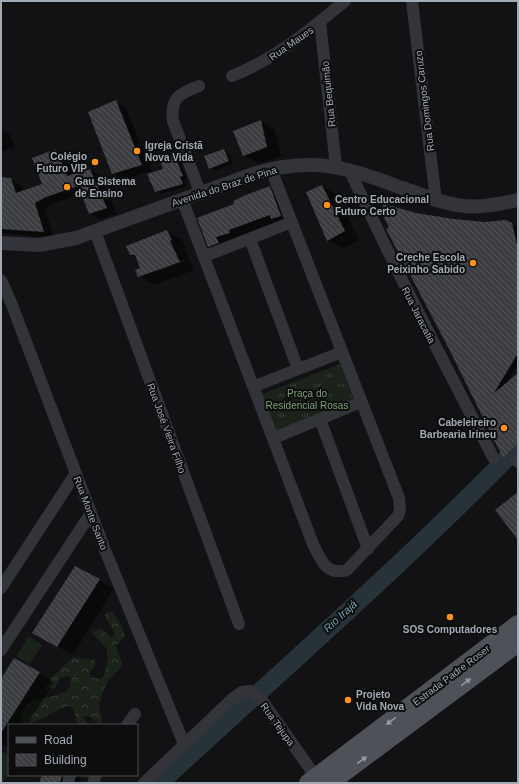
<svg xmlns="http://www.w3.org/2000/svg" width="519" height="784" font-family="Arial,sans-serif">
  <style>
    .grass { fill: url(#grass-tufts) }
    .forest { fill: url(#forest-crowns) }
    .garden { fill: #1a221a }
    .shadow { fill: #0007; fill-rule: evenodd }
    .lines { fill: none; stroke-linecap: round; stroke-linejoin: round }
    .river { stroke: #273338; stroke-width: 18 }
    .building { fill: url(#building-back-hatch) }
    .minor { stroke: #323439; stroke-width: 12 }
    .tertiary { stroke: #323439; stroke-width: 14 }
    .primary { stroke: #4e5258; stroke-width: 18 }
    .oneway { fill: #9199a2 }
    .poi-dot { fill: #ff911e; stroke: #0d0d0e; stroke-width: 1.5 }
    .labels { text-anchor: middle; stroke-width: 4; stroke-linejoin: round; paint-order: stroke }
    .street-label { font-size: 10px; fill: #a2abb5; stroke: #0d0d0e }
    .poi-label { font-size: 10px; font-weight: bold; fill: #a2abb5; stroke: #0d0d0e; text-anchor: start }
    .park-label { font-size: 10px; fill: #7ba277; stroke: #0d0d0e }
    .water-label { font-size: 11px; font-style: italic; fill: #75a0b4; stroke: #0d0d0e }
  </style>
  <defs>
    <pattern id="grass-tufts" width="24" height="20" patternUnits="userSpaceOnUse"><rect width="24" height="20" fill="#1a221a"/><path d="M3 7l-1-3M5 7V3M7 7l1-3M15 17l-1-3M17 17v-4M19 17l1-3" fill="none" stroke="#383f39"/></pattern>
    <pattern id="forest-crowns" width="20" height="18" patternUnits="userSpaceOnUse"><rect width="20" height="18" fill="#1a221a"/><path d="M2 6a3 3 0 1 1 6 0M12 15a3 3 0 1 1 6 0" fill="none" stroke="#383f39"/></pattern>
    <pattern id="building-back-hatch" width="6" height="6" patternUnits="userSpaceOnUse"><rect width="6" height="6" fill="#3c3d41"/><path d="M-1 5l2 2M0 0l6 6M5-1l2 2" fill="none" stroke="#55565a"/></pattern>
  </defs>
  <rect width="100%" height="100%" fill="#121214"/>
  <path class="grass" d="M340,364L355,403L274,433L260,395Z"/>
  <path class="forest" d="M107,612H113L119,621L125,636L116,646L123,665L108,681L104,689L99,705L102,723L99,724L88,716H84L83,718L87,725H78L74,711L70,707L66,706C53,711 36,726 22,723L20,714C24,709 27,703 33,701C44,696 77,697 70,677L66,676L59,679L55,688L46,689L50,679L73,657L95,660L96,664L90,673L91,677L99,679L104,676L108,658L107,649L91,632L101,629L110,637L114,636C115,628 107,623 105,616Z"/>
  <path class="garden" d="M29,636L42,645L30,664L16,656Z
    M1,751L9,756V775L2,783Z"/>
  <path class="shadow" d="M116,102L126,108L152,171L123,179L113,173Z
    M261,121L275,130L281,156L259,164L244,155Z
    M1,130L10,134L15,147L1,152Z
    M56,150L66,156L74,175L90,170L101,176L117,214L100,219L89,213L82,194L57,202L45,209L54,238L1,233V178L10,179L21,185L23,192L43,185Z
    M224,150L229,153L233,164L215,171L210,168Z
    M174,155L179,158L187,178L184,180L187,186L161,194L156,191L164,169Z
    M322,186L337,195L359,240L343,248L328,240Z
    M270,188L285,196L287,227L224,255L209,246L236,205Z
    M416,214L453,220L485,223L506,221L517,227L518,364L506,384L518,374V450L509,460L504,457Z
    M167,231L182,240L186,248L184,249L194,270L154,285L139,276L141,268L137,258L130,255ZM184,259L185,261L152,273V271Z
    M1,298L4,306H1Z
    M99,580L114,588L73,655L34,633Z
    M14,659L54,682L27,725H9V748L1,744V681Z
    M43,775H82L78,783H40Z"/>
  <g class="lines">
    <path class="river" d="M160,783C280,672 404,564 518,447"/>
  </g>
  <path class="building" d="M116,100L142,165L112,174L88,112Z
    M261,120L267,147L243,156L233,131Z
    M56,149L67,176L90,169L107,208L89,214L78,186L46,197L35,203L44,232L1,229V177L11,178L16,193L42,184L32,158Z
    M224,149L229,161L209,169L204,156Z
    M174,154L183,176L180,177L183,184L155,192L147,174L163,169L160,160Z
    M322,185L345,231L327,241L306,192Z
    M270,186L281,216L271,219L270,215L229,230L230,233L216,237L219,243L208,247L197,218L234,204L233,201L246,195Z
    M384,204L416,213L454,219L485,222L506,220L512,223L518,249V353L494,393L518,373V443L503,458L448,347L386,229L389,227L380,210Z
    M167,230L172,240L170,241L180,262L138,277L135,270L140,268L135,255H130L126,246Z
    M518,492V540L495,510Z
    M75,566L100,579L57,647L32,633Z
    M14,658L40,672L1,733V679Z
    M42,775H62L60,783H39Z"/>
  <g class="lines">
    <path class="minor" d="M412,1L436,201
      M320,22L336,166
      M232,76C277,58 308,31 345,1
      M199,86C179,94 170,98 173,121L200,192
      M349,169C394,267 444,363 494,459
      M182,199L313,544C321,560 326,576 347,570L398,516L400,510L399,498L271,169
      M95,231L239,624
      M250,239L298,369
      M205,256L292,222
      M1,280L12,305L105,550L184,744
      M255,386L342,352
      M320,419L368,549
      M274,438L361,402
      M516,460L518,462
      M1,588L76,473
      M1,650L91,513
      M127,725L135,714
      M68,783L70,775
      M93,783L96,775
      M144,783L232,699L242,692L250,691L261,699L320,783"/>
    <path class="tertiary" d="M1,243L39,245L76,238L253,174C313,156 346,167 402,188C420,194 438,202 457,205C477,209 499,204 518,200"/>
    <path class="primary" d="M308,783L518,624
      M330,783L518,643"/>
  </g>
  <defs><path id="oneway-solid" d="M-6-.8H1V-3.2L6.5 0L1 3.2V.8H-6Z"/></defs>
  <g class="oneway">
    <use href="#oneway-solid" transform="translate(466 682) rotate(-36)"/>
    <use href="#oneway-solid" transform="translate(391 721) rotate(143)"/>
    <use href="#oneway-solid" transform="translate(362 760) rotate(-36)"/>
  </g>
  <g class="poi-dot">
    <circle cx="137" cy="151" r="4"/>
    <circle cx="95" cy="162" r="4"/>
    <circle cx="67" cy="187" r="4"/>
    <circle cx="327" cy="205" r="4"/>
    <circle cx="473" cy="263" r="4"/>
    <circle cx="504" cy="428" r="4"/>
    <circle cx="450" cy="617" r="4"/>
    <circle cx="348" cy="700" r="4"/>
  </g>
  <g class="labels">
    <g class="street-label">
      <text transform="translate(291 43) rotate(-35)" y="4">Rua Maues</text>
      <text transform="translate(328 94) rotate(-96)" y="4">Rua Bequimão</text>
      <text transform="translate(424 101) rotate(-97)" y="4">Rua Domingos Caruzo</text>
      <text transform="translate(224 186) rotate(-18)" y="4">Avenida do Braz de Pina</text>
      <text transform="translate(419 315) rotate(63)" y="4">Rua Jaracatia</text>
      <text transform="translate(167 428) rotate(70)" y="4">Rua José Vieira Filho</text>
      <text transform="translate(91 513) rotate(69)" y="4">Rua Monte Santo</text>
      <text transform="translate(451 675) rotate(-37)" y="4">Estrada Padre Roser</text>
      <text transform="translate(278 724) rotate(54)" y="4">Rua Tejupa</text>
    </g>
    <g class="poi-label">
      <text x="145" y="149">Igreja Cristã<tspan x="145" dy="12">Nova Vida</tspan></text>
      <text x="87" y="160" text-anchor="end">Colégio<tspan x="87" dy="12">Futuro VIP</tspan></text>
      <text x="75" y="185">Gau Sistema<tspan x="75" dy="12">de Ensino</tspan></text>
      <text x="335" y="203">Centro Educacional<tspan x="335" dy="12">Futuro Certo</tspan></text>
      <text x="465" y="261" text-anchor="end">Creche Escola<tspan x="465" dy="12">Peixinho Sabido</tspan></text>
      <text x="496" y="426" text-anchor="end">Cabeleireiro<tspan x="496" dy="12">Barbearia Irineu</tspan></text>
      <text x="450" y="633" text-anchor="middle">SOS Computadores</text>
      <text x="356" y="698">Projeto<tspan x="356" dy="12">Vida Nova</tspan></text>
    </g>
    <g class="park-label">
      <text x="307" y="397">Praça do<tspan x="307" dy="12">Residencial Rosas</tspan></text>
    </g>
    <g class="water-label">
      <text transform="translate(340 616) rotate(-43)" y="4">Rio Irajá</text>
    </g>
  </g>
  <rect width="519" height="784" fill="none" stroke="#a2abb5" stroke-width="4"/>
  <rect x="8" y="724" width="130" height="52" fill="#0d0d0e" stroke="#494c51"/>
  <rect x="16" y="737" width="20" height="6" fill="#4e5258" stroke="#494c51"/>
  <text x="44" y="744" font-size="12" fill="#a2abb5">Road</text>
  <rect x="16" y="754" width="20" height="12" fill="url(#building-back-hatch)" stroke="#494c51"/>
  <text x="44" y="764" font-size="12" fill="#a2abb5">Building</text>
</svg>
